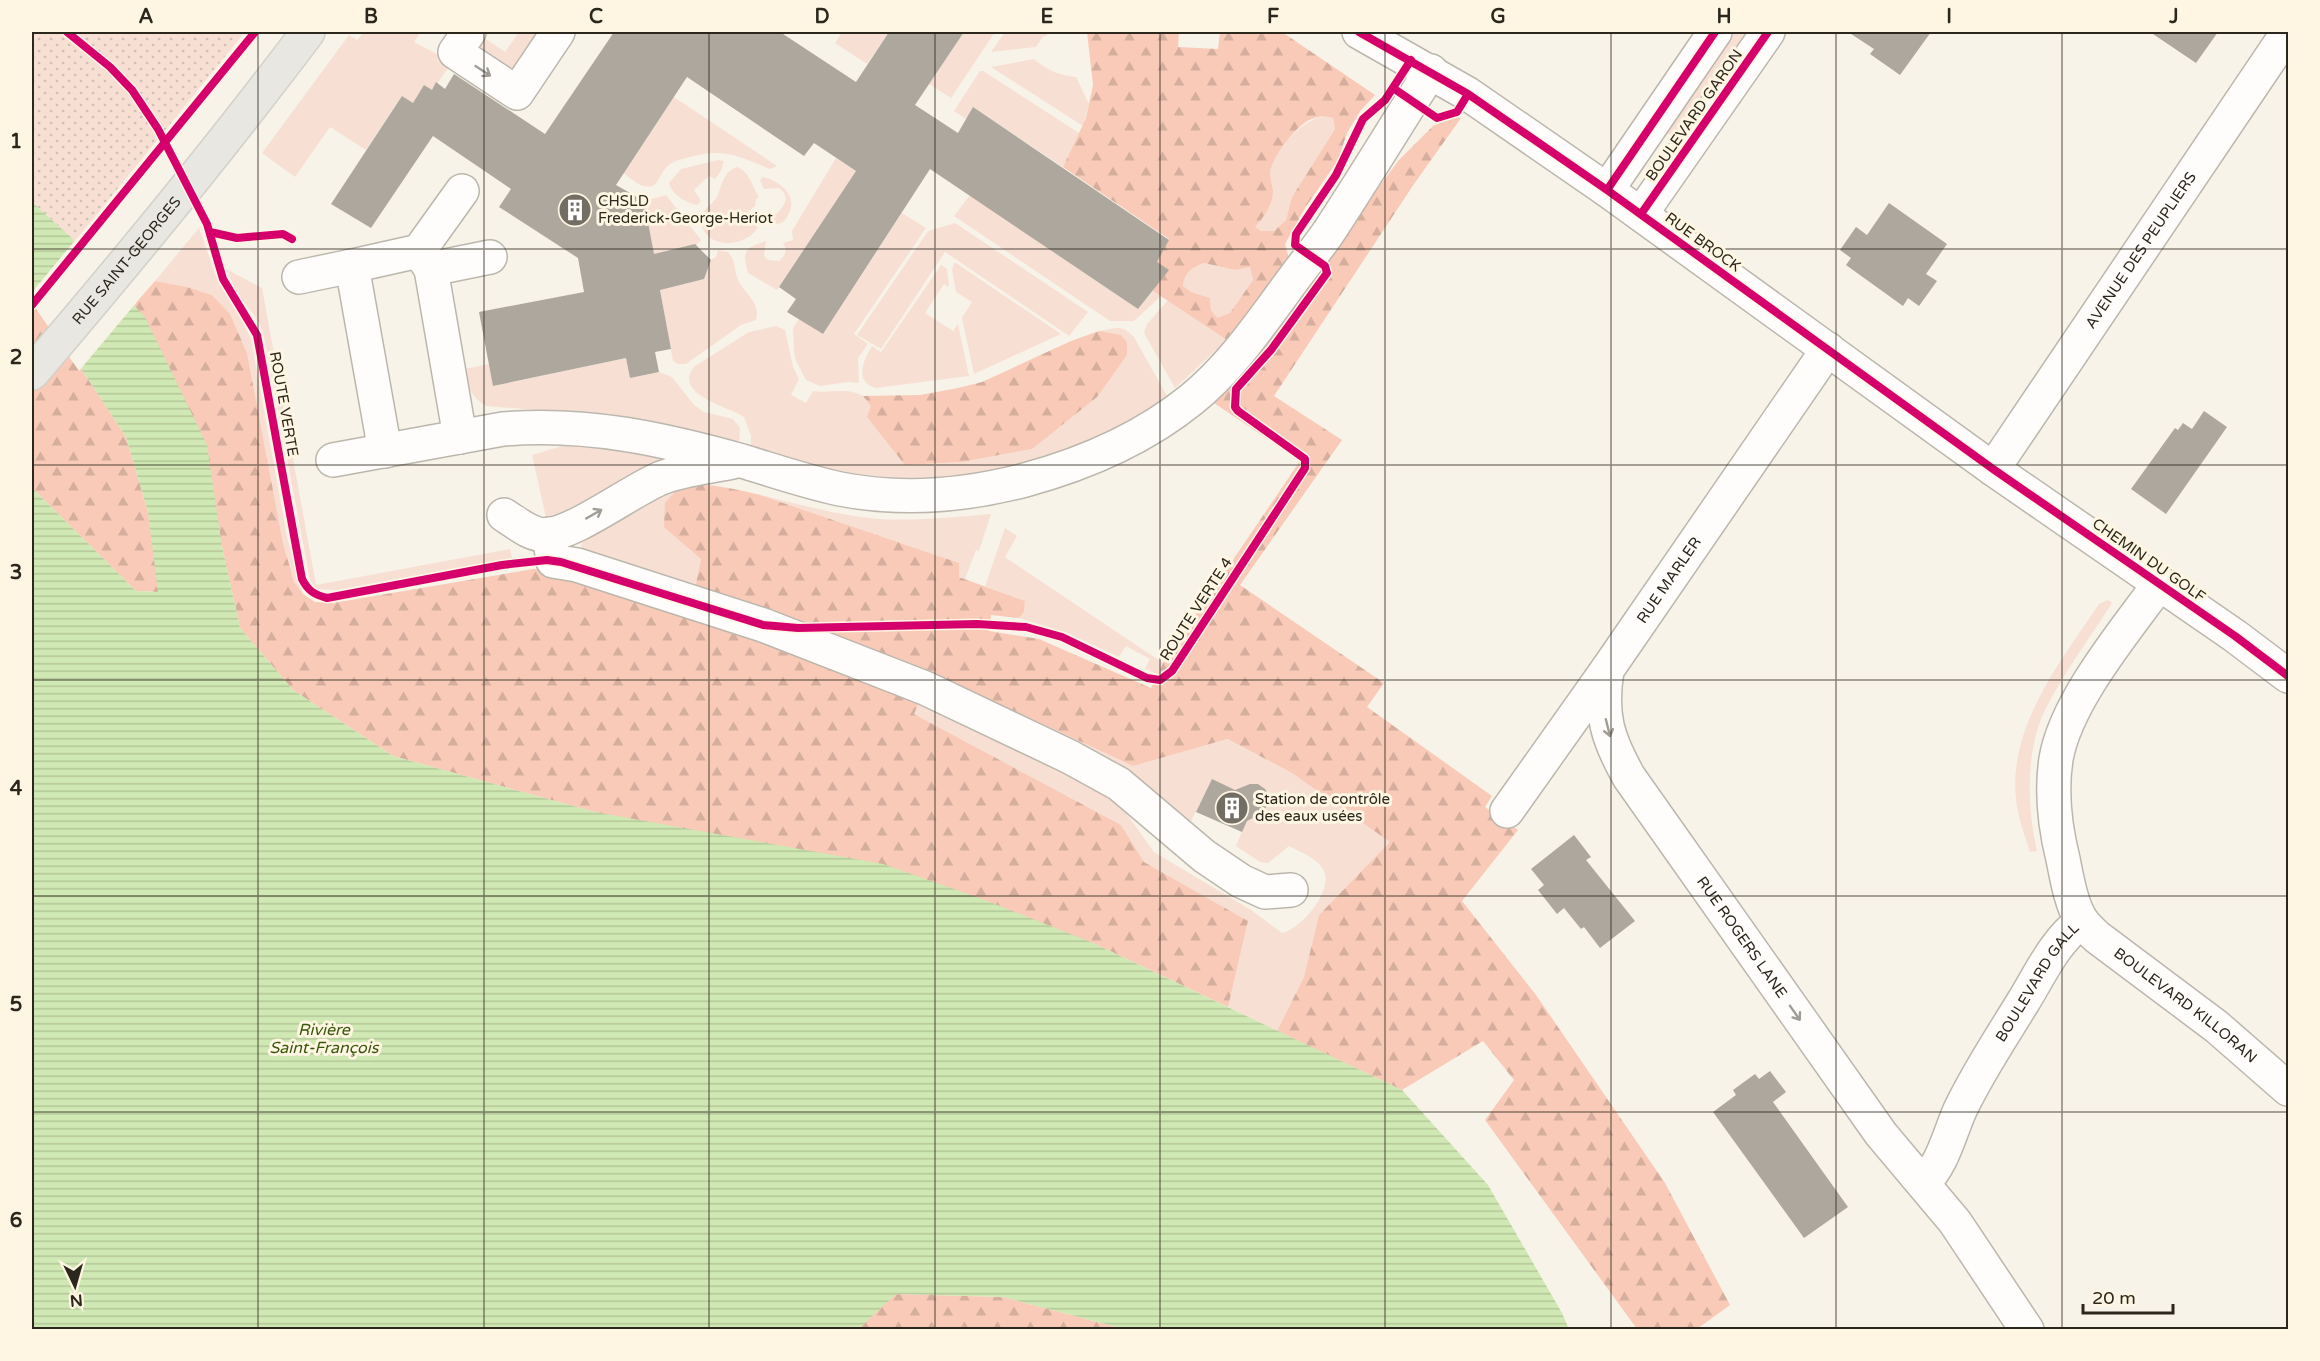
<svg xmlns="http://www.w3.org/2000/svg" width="2320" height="1361" font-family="'Varela Round',sans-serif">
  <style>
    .green { fill: #f7dfd3 }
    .forest { fill: url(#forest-firs); fill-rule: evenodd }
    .park { fill: url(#park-dots) }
    .water { fill: url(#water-rules) }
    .pier { fill: #f8f3e9 }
    .building { fill: #ada79e }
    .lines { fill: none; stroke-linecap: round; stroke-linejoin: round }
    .minor-casing { stroke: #bcb7ad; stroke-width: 36 }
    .major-casing { stroke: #d2d0ca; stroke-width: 36 }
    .minor { stroke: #fefdfc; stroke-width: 33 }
    .major { stroke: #e8e7e1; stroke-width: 33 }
    .cycleway-casing { stroke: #fef5e3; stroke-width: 11 }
    .cycleway { stroke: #d6006c; stroke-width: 8 }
    .oneway { stroke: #a09d97 }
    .grid { fill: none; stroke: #2c271c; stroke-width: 1.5; stroke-opacity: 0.55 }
    .labels { text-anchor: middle; stroke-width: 6; stroke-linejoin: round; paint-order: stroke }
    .street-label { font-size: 15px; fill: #2c271c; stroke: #fef5e3 }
    .poi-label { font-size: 15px; fill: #2c271c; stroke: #fef5e3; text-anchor: start }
    .water-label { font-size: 16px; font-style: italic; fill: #39580c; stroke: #fef5e3 }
    .neatline { fill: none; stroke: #2c271c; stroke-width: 2 }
    .grid-label { font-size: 20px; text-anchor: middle; font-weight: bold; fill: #2c271c }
  </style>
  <defs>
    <pattern id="forest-firs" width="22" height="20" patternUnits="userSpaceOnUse" patternTransform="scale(1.5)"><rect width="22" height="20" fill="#f8cab7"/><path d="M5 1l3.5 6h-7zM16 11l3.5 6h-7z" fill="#d5ae9d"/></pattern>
    <pattern id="park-dots" width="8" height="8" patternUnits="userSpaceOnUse" patternTransform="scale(1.5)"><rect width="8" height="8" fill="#f7dfd3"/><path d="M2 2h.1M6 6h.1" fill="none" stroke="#d4bfb5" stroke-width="1.8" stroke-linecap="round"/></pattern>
    <pattern id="water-rules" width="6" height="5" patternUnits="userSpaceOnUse" patternTransform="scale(1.5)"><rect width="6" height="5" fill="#d0e8b3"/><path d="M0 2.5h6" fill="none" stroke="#b3c799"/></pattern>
  </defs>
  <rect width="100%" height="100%" fill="#f8f3e9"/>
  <path class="green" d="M364,32H421L414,42L439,55L437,60L448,68L420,108L402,96L366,150L330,127L295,177L262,153L349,35L357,40Z
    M519,32H546L520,67L508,71L478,50L481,42L486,39L505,52Z
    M842,32H889L867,64L835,43Z
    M964,32H995L951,98L929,84Z
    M1005,32H1051L1042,38L1036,47L991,52Z
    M1730,32H1752L1680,133L1672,137L1663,130Z
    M1034,59C1048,71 1059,75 1076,77L1089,104L1083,126L991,67Z
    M980,71H983L1079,133L1063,167L974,108L966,119L954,111Z
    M674,97L777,166L770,169C741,157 723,147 690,157C683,159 675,160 669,165C661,171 658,185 652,186C641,189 632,179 623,173Z
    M1322,116L1333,118L1335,129L1292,197L1286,220L1274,231H1261L1254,227C1264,217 1271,204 1273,190C1273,184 1269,178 1270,172C1274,148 1300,123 1322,116Z
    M836,158L856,171L777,290L748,273C742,251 744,248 766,241L764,256L768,260L779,261L784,256L786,249L783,243L793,240L792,231Z
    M718,160L724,161L721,171L715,179L709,176L694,190L701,201L697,205C685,202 672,195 669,183L681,169Z
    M737,167C750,172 752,186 759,197L756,199L755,206L749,211V223L758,227C747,247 708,251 701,224C698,209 716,205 719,192C722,182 726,170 737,167Z
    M763,177C781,181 799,197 788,215C785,221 783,223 777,224L770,220C780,211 794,199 779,188L764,189L760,180Z
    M666,195L701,240L696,245L683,284L704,279L711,260L716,257L718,250L728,252C736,261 734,270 738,280C745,294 761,303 756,320L741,325L686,364H678L673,361L644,201Z
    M970,195L1138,309L1153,291L1161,296L1134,321H1110L954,216Z
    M902,213L926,228L854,334L868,344L858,358L859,383L848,382L820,386L806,380L796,361L794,352L793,328L799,319L823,334Z
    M955,223L1088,312L1069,336L945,252L881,349L857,335L928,231Z
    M199,228L218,282L244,324L251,339L287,537L303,594L294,582L283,543L247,353L230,314L212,295L187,287L155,281Z
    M954,263H956L1061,334L974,374L962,318L972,302L956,292L952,270Z
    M1204,263L1235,270L1250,267L1253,280L1230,313L1217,319L1211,310L1210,298L1190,292L1183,286C1185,272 1191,268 1204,263Z
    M941,265L947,269L949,285L948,287L944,284L925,313L953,331L958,324L969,376L876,388C853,382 864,359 872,346L881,352Z
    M226,269L262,288L316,585L510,549L512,558L336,590L316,589L310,580L263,332L255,316L238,295Z
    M1168,300L1227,340L1175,388L1144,333L1147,324Z
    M776,326L785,330L793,367L799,379L791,395L806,403L813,391C833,394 852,385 869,401L906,465L962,462L1032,449L1121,336L1099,331C1115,328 1122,324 1134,337L1167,396C1153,405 1139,415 1125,423C1046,466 959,485 870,475C830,471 790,458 751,447V436L744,417C730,407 670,394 695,366L749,332Z
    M626,358L630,378L659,372L672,377L694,405L704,412L733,419L740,428L739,443L562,412L486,406C470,396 468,386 464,369L489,364L494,386Z
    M575,442L659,456L658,466L598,499L547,522L532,455Z
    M679,488L701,559L694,593L586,557L581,545C606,509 640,500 679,488Z
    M757,494C797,503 838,516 879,519C917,521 954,517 991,514L979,551L976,550L965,579L959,577V563Z
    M1005,528L1017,536L1005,557L1163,663L1157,674L1145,669L1150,659L1126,646L1119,657L1065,632L1019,618L1024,612L1025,601L985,586Z
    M2108,600L2112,603C2090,638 2065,671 2046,708C2025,749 2027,808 2037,851L2030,852C2026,839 2021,826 2018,812C2002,734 2058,665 2099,604Z
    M931,672L1133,766L1226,739L1292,773L1391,842L1319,915L1304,977L1277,1031L1228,1007L1248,921L1144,862L1121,825L914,714L923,694L1107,791L1121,806L1154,852L1251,910L1282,933C1301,929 1333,892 1324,871C1319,859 1300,852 1289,846L1268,863L1260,862L1236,846L1249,814C1271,818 1276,795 1258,784L1239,792L1212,780L1191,821L1159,797L926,682Z"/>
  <path class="forest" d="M1087,32H1179L1178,47L1218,49L1220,32H1282L1375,95L1361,110L1347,133L1338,160L1305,208L1285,244L1290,262L1245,322L1227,340L1153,291L1157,262L1169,239L1063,167L1086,118L1093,85ZM1322,116L1333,118L1335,129L1292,197L1286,220L1274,231H1261L1255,227C1264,217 1273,205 1273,190C1272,184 1270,178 1270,172C1273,156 1294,128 1309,120C1313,118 1318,117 1322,116ZM1204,263L1235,270L1250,267L1253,280L1230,313L1217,318L1211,310L1210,298L1191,292L1183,286C1185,272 1191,268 1204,263Z
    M1455,117L1461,118L1414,184L1274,396L1342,440L1240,585L1384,683L1367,707L1492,796L1485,807L1518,830L1462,901L1536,995L1665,1183L1730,1305L1697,1329H1637L1485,1120L1514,1080L1483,1041L1402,1090L1277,1031L1304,977L1319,915L1390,842L1292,773L1227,739L1133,766L931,672L897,670L694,593L701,559L664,527L665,503C669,499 674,492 679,489C696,479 739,490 757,494L959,563V577L1025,601L1024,612L1019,618L991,615L989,631L1039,639L1151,688L1163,663L1300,461L1211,401L1228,387L1271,338L1334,247L1399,160L1433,126Z
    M155,281L187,287L212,295L230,314L247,353L283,543L294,582L303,594L315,602L333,603L533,569H547L923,694L914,714L1121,825L1144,862L1248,921L1228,1007L1093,943L595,812L393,756L293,690L240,628L222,546L134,305Z
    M32,298L90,382L126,437L148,512L159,592L136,591L32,488Z
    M1099,331L1121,335L1127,343V355L1097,397L1032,449L962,462L905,465L867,417L871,406L863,396L920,395L958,388L982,382L1071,341Z
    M895,1294L1003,1297L1124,1329L857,1330Z"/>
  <path class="park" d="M32,32H245L75,241L32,202Z"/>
  <path class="water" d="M32,202L75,241L145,317L207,445L222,546L240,628L293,690L393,756L595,812L883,864L985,900L1093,943L1402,1090L1488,1185L1562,1313L1569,1329H1124L1003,1297L896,1294L857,1330L32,1329V488L136,591L158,592L148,512L126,437L90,382L32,298Z"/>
  <path class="pier" d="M77,238L136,303L79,371L32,303V292Z"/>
  <path class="building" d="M614,32H780L856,82L889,32H964L915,105L958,133L973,107L1169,240L1157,262L1169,270L1138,309L930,169L823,334L787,312L796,299L779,287L856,171L814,143L804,156L687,77L616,185L644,201L654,254L695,244L711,260L704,279L660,290L671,349L655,352L659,372L630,378L626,358L493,386L479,312L584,292L578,258L499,207L511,189L433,136L371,228L331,204L402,96L413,103L424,85L432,90L436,82L445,89L454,74L545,134Z
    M1848,32H1931L1900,75L1870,54L1874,49Z
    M2150,32H2218L2196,63Z
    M1889,203L1947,244L1926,274L1937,281L1919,306L1908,298L1903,306L1846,265L1851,258L1840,250L1856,227L1867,235Z
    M2204,411L2227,427L2166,514L2131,489L2175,428L2178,430L2183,423L2192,429Z
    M1212,779L1235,790L1250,784H1258L1265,789L1269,795L1268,804L1264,812L1247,821L1242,832L1196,812Z
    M1574,835L1591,857L1586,860L1635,921L1600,948L1584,927L1581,929L1564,908L1557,914L1538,890L1544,885L1531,869Z
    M1770,1071L1786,1092L1773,1102L1848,1207L1804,1238L1713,1112L1736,1095L1733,1090L1755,1074L1759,1079Z"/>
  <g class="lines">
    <g class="minor-casing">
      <g id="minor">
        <path d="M469,32L455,52L517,93L558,32"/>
        <path d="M1359,32L1468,94L1607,190L1993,469L2235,636L2288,676"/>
        <path d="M1607,190L1715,32"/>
        <path d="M1641,214L1768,32"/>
        <path d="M419,251L431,269L490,257"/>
        <path d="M431,269L460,437"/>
        <path d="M299,277L352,266"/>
        <path d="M385,451L352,266L419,251L462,191"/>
        <path d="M333,460L503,429C586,422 663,439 742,461C775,471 807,482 840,489C902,501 964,496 1025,480C1084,464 1144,438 1192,399C1229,369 1256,330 1284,292C1298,272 1314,253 1328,233C1363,180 1396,125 1431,71"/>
        <path id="s1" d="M1993,469L2288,32"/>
        <path d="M504,515C517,523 530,535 545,535C574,534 630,491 661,478C683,469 710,467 733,462"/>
        <path d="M549,534L553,561L577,565L763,625L925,688L1070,757L1119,784L1204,856L1241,881L1265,892L1291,890"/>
        <path id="s2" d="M2160,583C2125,631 2066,701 2056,759C2051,792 2055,827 2063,859C2067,879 2071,903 2081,920C2085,926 2092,932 2097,937L2217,1027L2288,1089"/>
        <path id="s3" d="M1607,670C1600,715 1607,738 1629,777L1881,1134L1955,1222L2027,1330"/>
        <path id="s4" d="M1507,811L1607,670L1828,349"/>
        <path id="s5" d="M1923,1183C1943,1164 1949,1135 1960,1110C1978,1072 2001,1038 2023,1002C2041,973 2054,942 2082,921"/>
      </g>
    </g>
    <g class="major-casing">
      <g id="major">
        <path id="s6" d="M32,373C127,262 220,149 308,32"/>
      </g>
    </g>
    <use href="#minor" class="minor"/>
    <use href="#major" class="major"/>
    <g class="cycleway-casing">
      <path id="cycleway" d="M67,32L110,67L132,90L158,129L207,224L223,279L257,335L302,579C308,591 315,595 327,598L502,565L547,560L561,562L763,625L798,628L977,624L1026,627L1062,637L1147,678L1160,680L1172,671L1305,468V459L1238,411L1235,407L1236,389L1271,350L1327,273L1325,266L1295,245L1296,234L1336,175L1363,119L1385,100L1411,60
        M1359,32L1468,94L1607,190L1993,469L2235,636L2288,676
        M1393,88L1437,118L1457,112L1468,94
        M1607,190L1715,32
        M1641,214L1768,32
        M210,232L237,238L283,234L292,239
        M32,305L255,32"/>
    </g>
    <use href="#cycleway" class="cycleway"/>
  </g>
  <defs><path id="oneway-shaft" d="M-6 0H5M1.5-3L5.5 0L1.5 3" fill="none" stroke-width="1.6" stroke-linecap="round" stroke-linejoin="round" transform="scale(1.5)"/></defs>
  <g class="oneway">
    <use href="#oneway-shaft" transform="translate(483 71) rotate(33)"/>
    <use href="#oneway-shaft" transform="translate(594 514) rotate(-30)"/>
    <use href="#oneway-shaft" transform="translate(1608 728) rotate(76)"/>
    <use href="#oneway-shaft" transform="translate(1795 1013) rotate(55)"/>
  </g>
  <path class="grid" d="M258,32V1330M484,32V1330M709,32V1330M935,32V1330M1160,32V1330M1385,32V1330M1611,32V1330M1836,32V1330M2062,32V1330M32,249H2288M32,465H2288M32,680H2288M32,896H2288M32,1112H2288"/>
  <defs>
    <g id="building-disc" transform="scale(1.725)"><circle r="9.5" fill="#736e64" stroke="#fef5e3"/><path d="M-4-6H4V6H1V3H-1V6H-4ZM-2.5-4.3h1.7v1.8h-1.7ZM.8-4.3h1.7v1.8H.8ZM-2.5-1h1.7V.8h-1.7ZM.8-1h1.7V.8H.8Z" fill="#fff"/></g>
  </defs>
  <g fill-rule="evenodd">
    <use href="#building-disc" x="575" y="210"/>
    <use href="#building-disc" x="1232" y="808"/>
  </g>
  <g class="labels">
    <g class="street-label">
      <text transform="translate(1694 115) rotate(-55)" y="5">BOULEVARD GARON</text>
      <text transform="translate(1703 242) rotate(36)" y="5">RUE BROCK</text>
      <text dy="5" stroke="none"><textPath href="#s1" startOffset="264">AVENUE DES PEUPLIERS</textPath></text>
      <text dy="5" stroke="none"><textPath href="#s6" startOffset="147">RUE SAINT-GEORGES</textPath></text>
      <text transform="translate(284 404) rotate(80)" y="5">ROUTE VERTE</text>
      <text transform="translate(2149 560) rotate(35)" y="5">CHEMIN DU GOLF</text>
      <text dy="5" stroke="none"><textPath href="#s4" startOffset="282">RUE MARLER</textPath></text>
      <text transform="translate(1196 609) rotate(-57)" y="5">ROUTE VERTE 4</text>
      <text dy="5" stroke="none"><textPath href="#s3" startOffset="308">RUE ROGERS LANE</textPath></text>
      <text dy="5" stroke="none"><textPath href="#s5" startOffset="232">BOULEVARD GALL</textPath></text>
      <text dy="5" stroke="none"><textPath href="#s2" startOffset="506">BOULEVARD KILLORAN</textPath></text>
    </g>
    <g class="poi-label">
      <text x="598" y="206">CHSLD<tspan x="598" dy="17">Frederick-George-Heriot</tspan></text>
      <text x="1255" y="804">Station de contrôle<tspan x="1255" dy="17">des eaux usées</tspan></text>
    </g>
    <g class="water-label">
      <text x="324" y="1035">Rivière<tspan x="324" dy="18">Saint-François</tspan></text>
    </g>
  </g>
  <rect width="2320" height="1361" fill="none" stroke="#fef5e3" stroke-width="66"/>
  <g transform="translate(75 1286) rotate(175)" stroke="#fef5e3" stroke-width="4.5" paint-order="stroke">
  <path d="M0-4.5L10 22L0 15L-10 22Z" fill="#2c271c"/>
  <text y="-9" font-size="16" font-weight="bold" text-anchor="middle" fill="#2c271c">N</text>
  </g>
  <path d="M2083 1304v9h90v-9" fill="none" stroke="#2c271c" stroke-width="3"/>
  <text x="2092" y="1304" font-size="18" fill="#2c271c" stroke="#fef5e3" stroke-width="4.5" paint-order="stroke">20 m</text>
  <rect x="33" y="33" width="2254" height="1295" class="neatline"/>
  <g class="grid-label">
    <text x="146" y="23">A</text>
    <text x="371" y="23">B</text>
    <text x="596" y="23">C</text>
    <text x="822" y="23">D</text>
    <text x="1047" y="23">E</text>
    <text x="1273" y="23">F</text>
    <text x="1498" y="23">G</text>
    <text x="1724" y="23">H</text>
    <text x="1949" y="23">I</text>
    <text x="2174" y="23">J</text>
    <text x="16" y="148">1</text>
    <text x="16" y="364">2</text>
    <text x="16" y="579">3</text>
    <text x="16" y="795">4</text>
    <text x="16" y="1011">5</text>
    <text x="16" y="1227">6</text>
  </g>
</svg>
